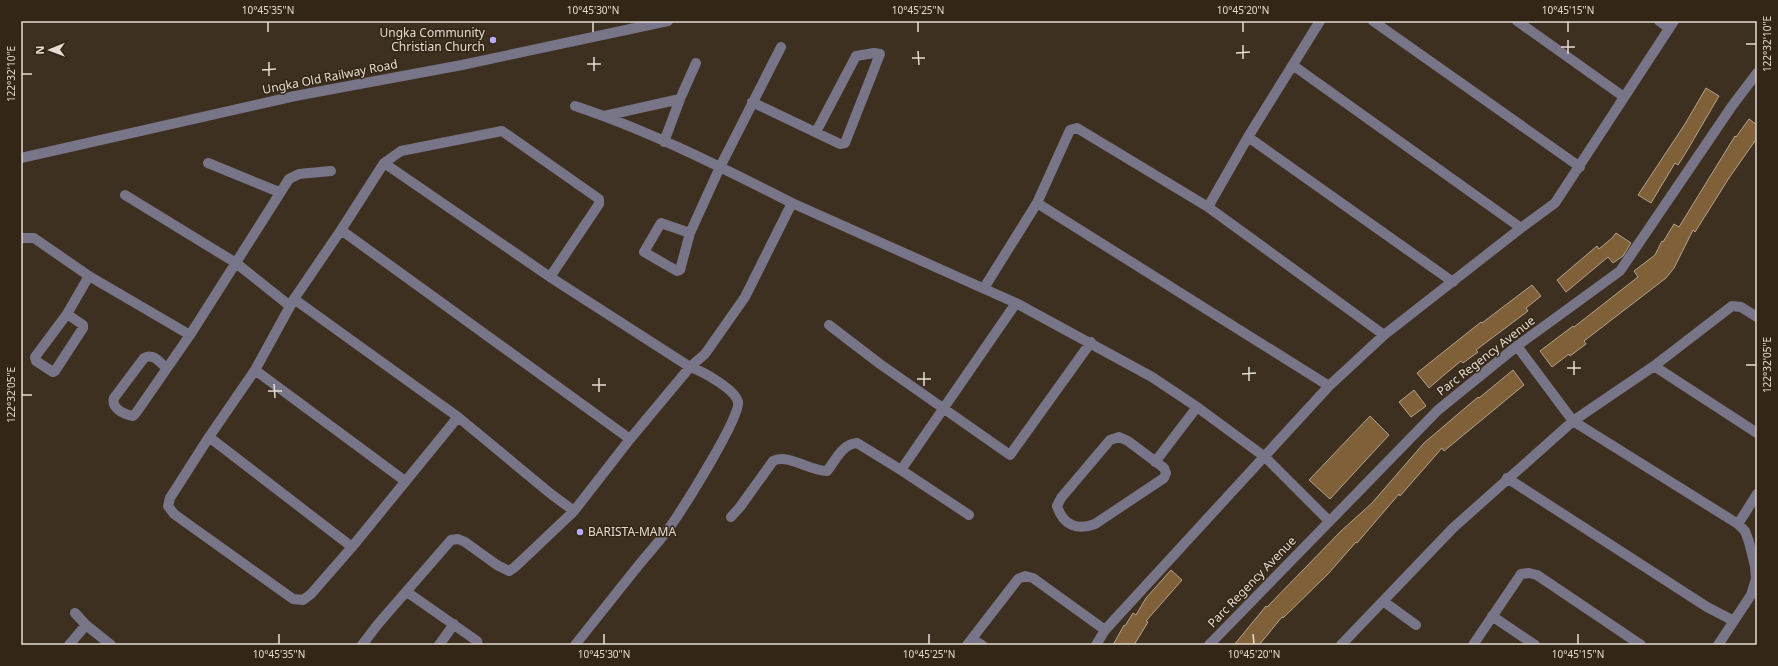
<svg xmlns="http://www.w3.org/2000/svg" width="1778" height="666" font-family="'Noto Sans',sans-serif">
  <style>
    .building { fill: #806038; stroke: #b2a28f }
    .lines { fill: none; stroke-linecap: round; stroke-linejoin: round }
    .minor { stroke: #787589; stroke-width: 10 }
    .ticks { fill: none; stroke: #e5dcd2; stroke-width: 1.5 }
    .poi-dot { fill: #b9abf7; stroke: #332616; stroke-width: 1.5 }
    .labels { text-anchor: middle; stroke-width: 3; stroke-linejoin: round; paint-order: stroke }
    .poi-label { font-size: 12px; fill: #e5dcd2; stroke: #332616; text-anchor: end }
    .street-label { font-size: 12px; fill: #e5dcd2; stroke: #332616 }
    .neatline { fill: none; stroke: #e5dcd2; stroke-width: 1.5 }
    .ticks-label { font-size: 10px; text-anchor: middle; fill: #e5dcd2 }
  </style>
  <rect width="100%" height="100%" fill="#3e3020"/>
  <path class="building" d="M1706,88L1719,96L1688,149L1678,165L1675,163L1651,203L1638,195L1685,124Z
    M1749,119L1757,125V138L1729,178L1695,232L1693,230L1674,268L1666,278L1584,341L1586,344L1570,356L1569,354L1552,367L1540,351L1573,326L1574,327L1638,277L1634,271L1655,255L1662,241L1663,242L1674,224L1679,227L1735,136L1736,137Z
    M1616,233L1631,243L1623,256L1613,263L1608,257L1566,292L1557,280L1597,246L1599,249L1612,238Z
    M1532,285L1541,296L1526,308L1528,311L1476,350L1478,352L1463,363L1461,361L1444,375L1429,388L1417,373L1481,322L1482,323Z
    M1513,370L1524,385L1444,451L1442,448L1400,496L1399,494L1357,543L1356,542L1328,574L1283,618L1282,617L1259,645H1234L1266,606L1267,607L1341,531L1372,503L1424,443L1478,397L1479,398Z
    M1414,390L1426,406L1411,417L1399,402Z
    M1370,416L1389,435L1330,499L1309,480Z
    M1171,570L1182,580L1146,621L1148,622L1134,645H1113L1124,625L1125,626L1133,613L1136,615L1146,598Z"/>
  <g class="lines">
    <path class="minor" d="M1373,21L1580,167
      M1517,21L1624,97
      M1659,21L1669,28
      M1294,66L1521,228
      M752,102L840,144L845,143L880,54L874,53L856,56L816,132
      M575,106C650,131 721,167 792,203
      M604,116L680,99L696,63
      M1248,137L1453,282
      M664,142L680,99
      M21,158L295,96L462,65L668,21
      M208,163L279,192
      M384,163L550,277L690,367C702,371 735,389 738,402C742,415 683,508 672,524C662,539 649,552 638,566C617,592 596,619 575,645
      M125,195L236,263L290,306
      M1037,203L1329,386
      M1208,207L1248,137L1320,21
      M341,230L630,439
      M690,233L661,223L644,252L677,271L680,270L690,233L720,167L781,47
      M21,238H34L89,276L190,335
      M984,288L1037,203L1070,130L1077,128L1208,207L1384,335
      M294,299L458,417L551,494L574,511
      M67,314L83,325V328L55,371L53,372L36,361L35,357L67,314L89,276
      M829,325L880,364L1010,455L1091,342
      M1517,346L1573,421L1738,524L1745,531L1749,542L1755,566L1756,579L1751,595L1718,645
      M1654,366L1757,433
      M166,368C159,361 153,353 144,358L114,398C111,408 123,414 133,416L136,413L190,335L289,179L299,174L331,171
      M255,370L405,481
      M458,417L352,547L311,594L303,600L293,599L174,514L168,506L170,498L209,437L255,370L294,299L341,230L384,163L401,151L502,131L599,199V204L550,277
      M209,437L352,547
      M1119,437L1128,441L1164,468L1166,473L1164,478L1095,524C1077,531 1063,525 1057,506L1061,498L1110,440Z
      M1155,462L1197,407
      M901,470L969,515
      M1507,478L1707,607L1734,621
      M731,517L740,507L773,461C788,453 809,471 827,471C836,460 842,444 857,443L901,470L1016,303
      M1738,524L1757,494
      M407,592L477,641L478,645
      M1383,601L1416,625
      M75,613L86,625L111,645
      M1492,616L1535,645
      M972,639L982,645
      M69,645L86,625
      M362,645L378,624L451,540L458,539L465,542L497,565L509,571L515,567L574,511L630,439L690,367L705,354L745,297L792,203L1016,303L1152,377L1197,407L1265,457L1329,521
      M439,645L454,624
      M967,645L1018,579L1025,576L1033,578L1105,630
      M1096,645L1105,630L1329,386L1384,335L1521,228L1555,203L1674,21
      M1209,645L1438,410L1517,346L1620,271L1732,106L1757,73
      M1341,645L1453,528L1573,421L1654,366L1732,306L1741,307L1757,317
      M1473,645L1521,574L1529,573L1537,575L1641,645"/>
  </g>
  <path class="ticks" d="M268,22V32M593,22V32M918,22V32M1243,22V32M1568,22V32M1568,40V54M1746,44H1756M1243,45V59M1561,47H1575M918,51L919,65M1236,53L1250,52M594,57V71M912,58H925M269,62V76M587,64H601M262,70L276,69M22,74H32M1574,361V375M1746,365H1756M1249,367V381M1567,368H1581M924,372V386M1242,374L1256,373M599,378V392M917,379H931M274,384L275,398M592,385H606M268,391H282M22,395H32M279,634V644M604,634V644M929,634V644M1253,634L1254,644M1578,634V644"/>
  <g class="poi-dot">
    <circle cx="493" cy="40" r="4"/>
    <circle cx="580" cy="532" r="4"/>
  </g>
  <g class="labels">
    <g class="poi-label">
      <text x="485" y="37">Ungka Community<tspan x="485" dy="14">Christian Church</tspan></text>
      <text x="588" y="536" text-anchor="start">BARISTA-MAMA</text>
    </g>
    <g class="street-label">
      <text transform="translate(330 77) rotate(-11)" y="4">Ungka Old Railway Road</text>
      <text transform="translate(1486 356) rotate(-38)" y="4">Parc Regency Avenue</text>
      <text transform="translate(1252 582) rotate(-46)" y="4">Parc Regency Avenue</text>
    </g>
  </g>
  <rect width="1778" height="666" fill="none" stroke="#332616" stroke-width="44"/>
  <g transform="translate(50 50) rotate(269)" stroke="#332616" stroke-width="3" paint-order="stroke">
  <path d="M0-3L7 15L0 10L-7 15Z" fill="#e5dcd2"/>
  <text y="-6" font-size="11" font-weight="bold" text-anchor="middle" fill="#e5dcd2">N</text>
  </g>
  <rect x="22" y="22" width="1734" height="622" class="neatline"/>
  <g class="ticks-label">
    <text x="268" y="14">10°45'35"N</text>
    <text x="593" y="14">10°45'30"N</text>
    <text x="918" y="14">10°45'25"N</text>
    <text x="1243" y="14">10°45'20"N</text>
    <text x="1568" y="14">10°45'15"N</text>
    <text transform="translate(1767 44) rotate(-90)" y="4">122°32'10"E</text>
    <text transform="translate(11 74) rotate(-90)" y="4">122°32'10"E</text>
    <text transform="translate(1767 365) rotate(-90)" y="4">122°32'05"E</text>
    <text transform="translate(11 395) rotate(-90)" y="4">122°32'05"E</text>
    <text x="279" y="658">10°45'35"N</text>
    <text x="604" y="658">10°45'30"N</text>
    <text x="929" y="658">10°45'25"N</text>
    <text x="1254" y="658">10°45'20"N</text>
    <text x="1578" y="658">10°45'15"N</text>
  </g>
</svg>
